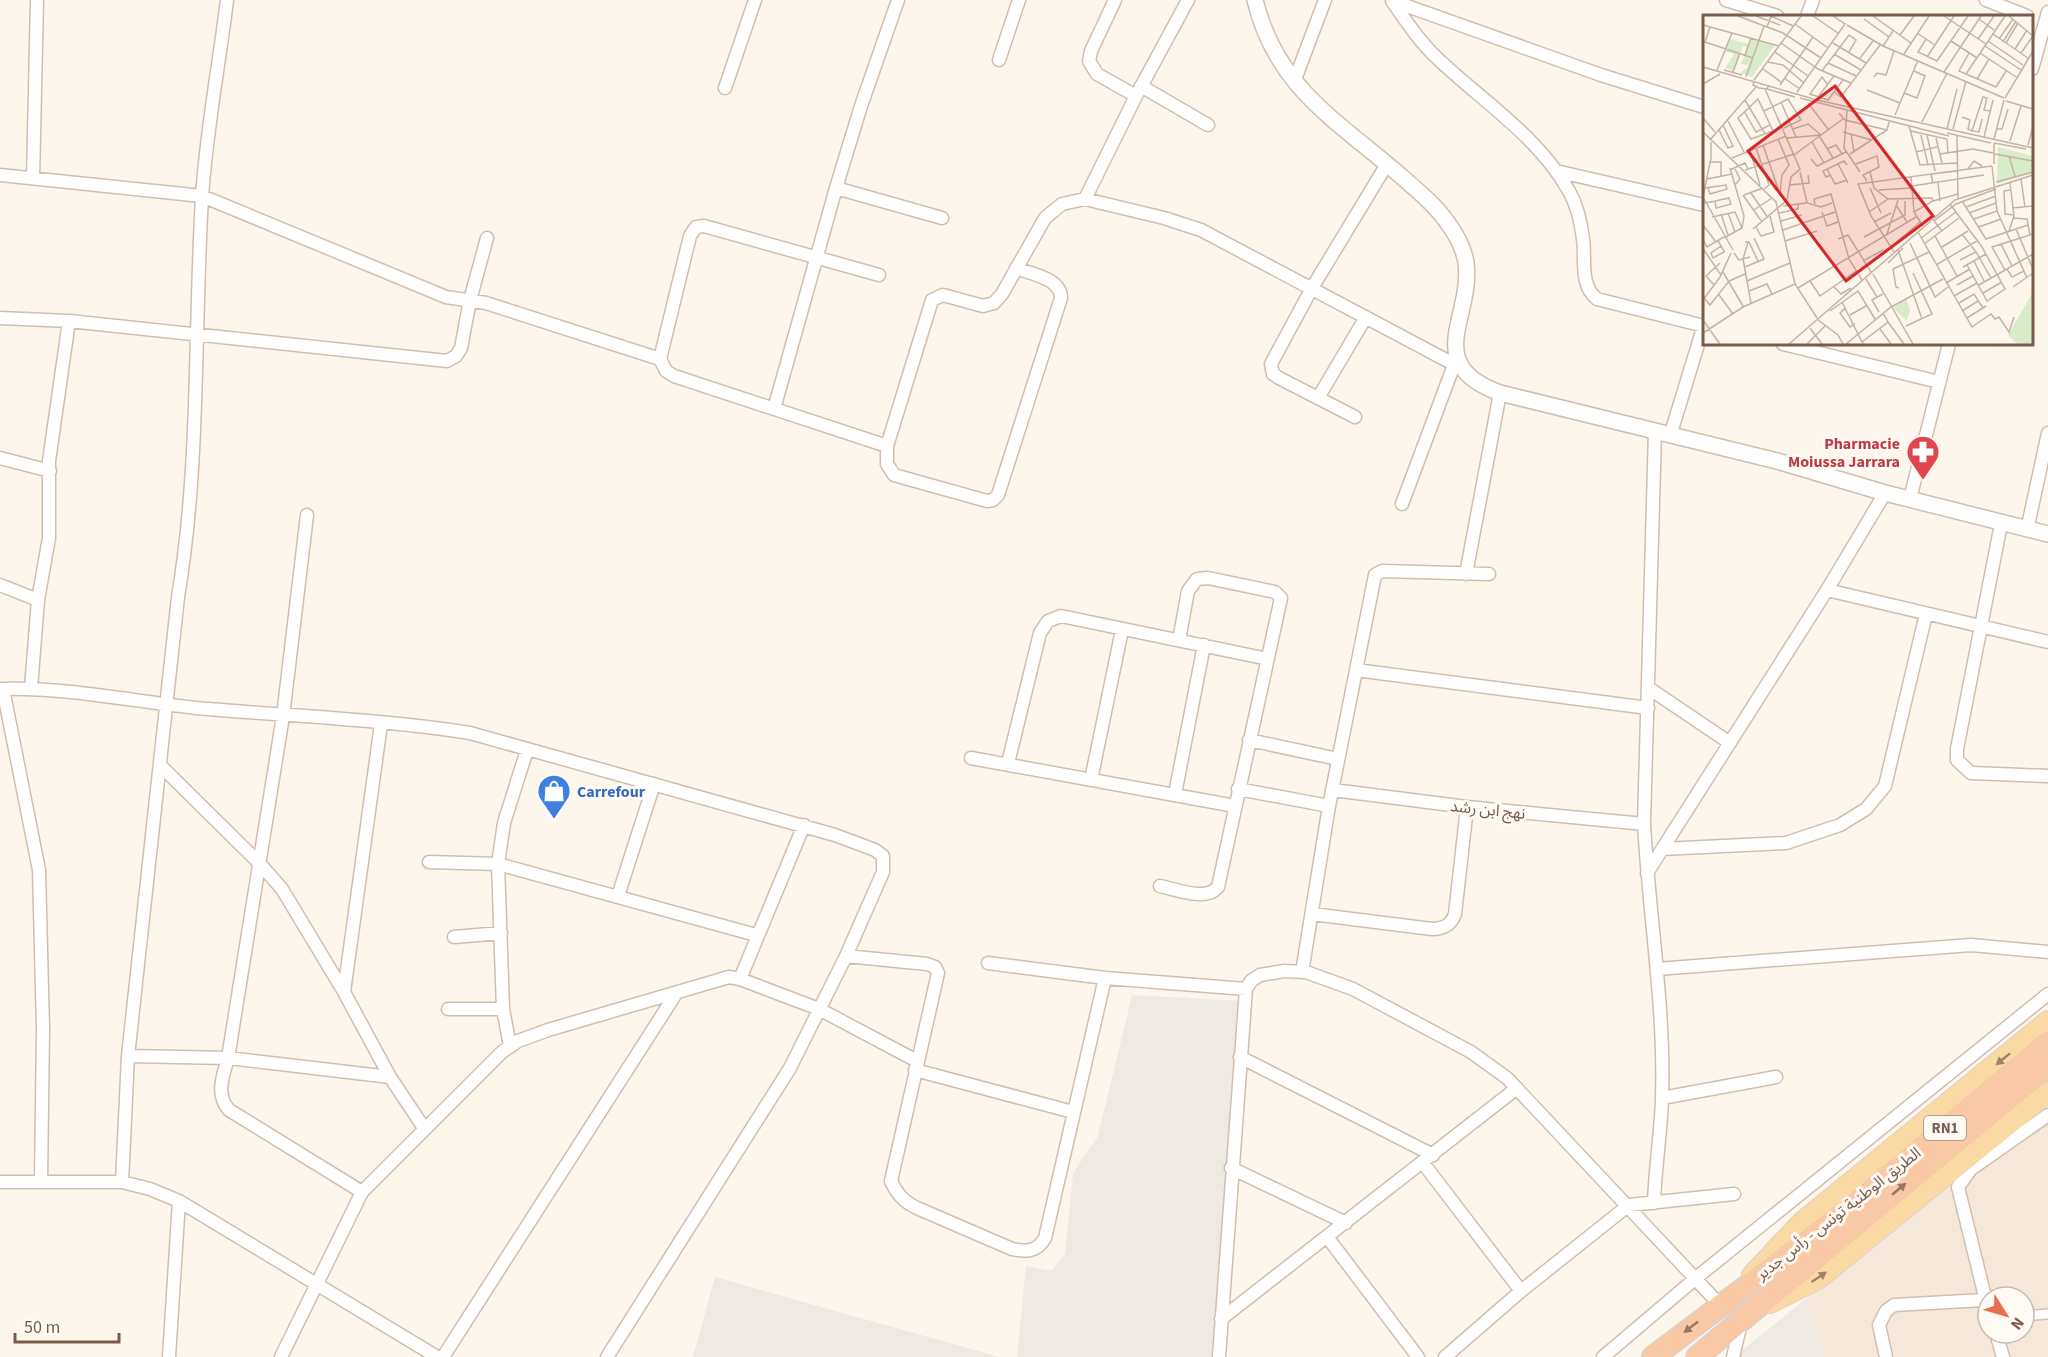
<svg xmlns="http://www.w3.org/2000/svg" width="2048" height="1357" font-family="'Source Sans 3','Noto Sans Arabic',sans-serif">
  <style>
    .residential { fill: #f5e8da; fill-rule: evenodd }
    .industrial { fill: #efe9e4 }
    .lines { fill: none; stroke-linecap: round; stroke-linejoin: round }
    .pedestrian-casing { stroke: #d1beb0; stroke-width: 12 }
    .minor-casing { stroke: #d1beb0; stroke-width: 15 }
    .tertiary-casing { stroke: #d1beb0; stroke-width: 18 }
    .primary-casing { stroke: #dad1cd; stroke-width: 22 }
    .trunk-casing { stroke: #dad1cd; stroke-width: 24 }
    .pedestrian { stroke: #fff; stroke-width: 9 }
    .minor { stroke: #fff; stroke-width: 12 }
    .tertiary { stroke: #fff; stroke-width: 15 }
    .primary { stroke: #fbd9a5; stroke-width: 20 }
    .trunk { stroke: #f9c8a4; stroke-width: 21 }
    .oneway { fill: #a18267 }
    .oneway2 { fill: #9a7763 }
    .labels { text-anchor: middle; stroke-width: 6; stroke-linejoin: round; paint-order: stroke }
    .shield { fill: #fffaf3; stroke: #a28b7f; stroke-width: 1.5 }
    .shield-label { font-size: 15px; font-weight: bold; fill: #7a5c4d }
    .health-label { font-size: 16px; font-weight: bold; fill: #be3a42; stroke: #fffaf3; text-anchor: end }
    .shop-label { font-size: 16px; font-weight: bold; fill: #366cbe; stroke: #fffaf3; text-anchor: start }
    .street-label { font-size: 16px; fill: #7a5c4d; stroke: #fffaf3 }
    .inset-road { fill: none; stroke: #c5b3a7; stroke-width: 1.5 }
    .view { fill: #d62828; fill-opacity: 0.15; stroke: #d62828; stroke-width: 3 }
    .inset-edge { fill: none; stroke: #7a5c4d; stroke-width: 3 }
  </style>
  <rect width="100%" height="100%" fill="#fdf6ec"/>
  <path class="residential" d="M2048,1104V1357H1824L1808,1297L1952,1174ZM1988,1297H2024V1333H1988Z"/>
  <path class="industrial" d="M1132,995L1242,1001L1215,1357H1017L1026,1266L1051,1271L1065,1254L1073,1173L1098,1136Z
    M715,1277L999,1357H693Z
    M1808,1297L1824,1357H1734Z"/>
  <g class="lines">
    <g class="pedestrian-casing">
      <path id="pedestrian" d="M2024,1316L2048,1314"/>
    </g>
    <g class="minor-casing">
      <path id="minor" d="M1115,0L1091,51L1089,61L1097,74L1136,96
        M1726,0L1777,16
        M1986,0L2027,16
        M1392,1C1406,21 1420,42 1437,58C1482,101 1538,136 1569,191C1577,205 1581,222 1583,239C1586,259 1579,285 1597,299L1704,326
        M1393,1L1601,75L1704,107
        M1807,16L1813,0
        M999,60L1019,0
        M2032,69L2048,12
        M1294,82L1325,0
        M1141,86L1208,125
        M725,88L755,0
        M1556,171L1704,205
        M0,175L202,196L446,297L486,303L660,359
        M33,178L37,0
        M836,188L942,218
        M1085,199L1136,96L1188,0
        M1016,268C1031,274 1061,278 1061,298L998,495L993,500L987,501L894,475L887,464V446L932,300L943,295L983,306L994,303L1002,294L1045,218L1062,204L1085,199L1164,218L1201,230L1463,369
        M879,275L704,226L696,227L690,236L660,359L666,371L674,376L887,446
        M0,318L69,321L447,361L456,356L461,348L470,300L487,238
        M1783,344L1939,382
        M1318,398L1366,317
        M774,409L836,188L861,106L898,0
        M1355,417L1279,378L1273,374L1271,364L1312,288L1387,164
        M1670,436L1704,325
        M0,458L50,471
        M1910,499L1949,344
        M1402,504L1454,365
        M307,515L283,716L228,1058C223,1076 215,1094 229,1110L362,1192
        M2001,524L1957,749V760L1971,773L2048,776
        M2027,530L2048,433
        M1466,574L1500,393
        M0,585L38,600L31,688
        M1827,590L2048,642
        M38,600L49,538V461L69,321
        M1356,670L1648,708
        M0,689C65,687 131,701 196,708C287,716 380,719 470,733L835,835L875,850L883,856V872L846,956L790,1068L607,1357
        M3,689L39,870L43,1029L41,1182
        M1650,689L1730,743
        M1249,740L1338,759
        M971,758L1235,806
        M1008,763L1040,633L1048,621L1061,616L1268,659
        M162,767L260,864L282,889L344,992L390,1077L424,1128
        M1091,780L1122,630
        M1238,789L1329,806
        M1333,790L1467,807L1644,824
        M1175,794L1204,645
        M1662,849L1786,843L1840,825L1866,809L1885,786L1926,614
        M429,862L498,864L756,935
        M1647,873L1827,590L1885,493
        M1160,886C1176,889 1206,902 1218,887L1281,598L1275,592L1208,578L1197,579L1188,591L1179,640
        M618,896L654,784
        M1312,914L1432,929C1444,929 1451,925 1455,914L1467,807
        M454,937L501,933
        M846,956L927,964L935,967L938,973L891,1181C897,1194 904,1202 917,1208L1012,1249C1026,1252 1037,1252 1045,1238L1105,978
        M988,963L1105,978L1246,989L1251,981L1260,975L1284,971L1306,972L1353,989L1471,1052L1507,1078L1720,1305
        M1657,969L1971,945L2048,952
        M1302,972L1329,806L1375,575L1382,571L1489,574
        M740,979L804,825
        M344,992L381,724
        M448,1009H503
        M510,1046L503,1009L498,864L504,823L527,750
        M128,1056L228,1058L390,1077
        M1240,1057L1433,1155
        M915,1070L1073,1112
        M1662,1098L1776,1077
        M1423,1163L1521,1291
        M1231,1168L1346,1223
        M0,1182H122L150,1189L179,1201L437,1357
        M122,1182L128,1056L178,597C200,466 194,331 202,198C206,132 219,66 227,0
        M1654,1203C1655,1168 1661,1133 1662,1098C1665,1007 1649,915 1644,824L1655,431
        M1328,1238L1418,1357
        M1988,1309L1958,1187L1971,1169L2048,1115
        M1221,1319L1517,1088
        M1996,1333L2003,1357
        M169,1357L179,1201
        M281,1357L362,1192L502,1052L518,1041L548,1030L729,977L740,979L819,1009L917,1061
        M443,1357L677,992
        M1219,1357L1246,989
        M1445,1357L1521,1291L1629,1205L1734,1194
        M1603,1357L1696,1278L2048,994
        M1733,1357L1741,1323
        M1886,1357L1879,1325L1886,1311L1894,1305L1984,1300"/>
    </g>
    <g class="tertiary-casing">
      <path id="tertiary" d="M1255,0C1276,88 1338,121 1402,177C1418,191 1435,205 1447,222C1456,234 1464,248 1466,263C1473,318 1421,364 1500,393L1777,461L1885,493L2048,534"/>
    </g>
    <g class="primary-casing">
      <path id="primary" d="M1752,1275L1802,1222L2048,1021
        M1770,1303L1818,1279L2048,1092"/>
    </g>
    <g class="trunk-casing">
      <path id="trunk" d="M1653,1357L1841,1215L2048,1042
        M1697,1357L2048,1066"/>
    </g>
    <use href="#pedestrian" class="pedestrian"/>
    <use href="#minor" class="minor"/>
    <use href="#tertiary" class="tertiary"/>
    <use href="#primary" class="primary"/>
    <use href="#trunk" class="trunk"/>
  </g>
  <defs><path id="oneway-solid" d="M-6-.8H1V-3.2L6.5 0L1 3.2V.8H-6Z" transform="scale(1.5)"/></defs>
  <g class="oneway">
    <use href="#oneway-solid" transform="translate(2003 1059) rotate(141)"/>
    <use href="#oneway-solid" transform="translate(1819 1277) rotate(-34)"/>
  </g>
  <g class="oneway2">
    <use href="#oneway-solid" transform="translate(1899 1189) rotate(-40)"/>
    <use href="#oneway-solid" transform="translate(1691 1327) rotate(142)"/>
  </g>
  <defs>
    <g id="pharmacy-pin" transform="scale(1.725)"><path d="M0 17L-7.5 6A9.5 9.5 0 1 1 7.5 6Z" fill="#e0444e" stroke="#fffaf3"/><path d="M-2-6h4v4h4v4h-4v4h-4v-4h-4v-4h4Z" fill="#fff"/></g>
    <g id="shop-pin" transform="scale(1.725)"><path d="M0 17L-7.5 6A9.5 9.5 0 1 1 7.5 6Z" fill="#3f7fe0" stroke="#fffaf3"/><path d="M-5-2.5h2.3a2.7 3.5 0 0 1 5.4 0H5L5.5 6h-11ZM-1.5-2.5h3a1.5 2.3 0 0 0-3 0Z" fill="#fff"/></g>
  </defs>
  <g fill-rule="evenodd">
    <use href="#pharmacy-pin" x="1923" y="452"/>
    <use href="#shop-pin" x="554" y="791"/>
  </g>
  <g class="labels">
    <rect class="shield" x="1924" y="1116" width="42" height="24" rx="4.5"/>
    <g class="shield-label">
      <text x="1945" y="1133">RN1</text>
    </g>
    <g class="health-label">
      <text x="1900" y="449">Pharmacie<tspan x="1900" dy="18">Moiussa Jarrara</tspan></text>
    </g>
    <g class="shop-label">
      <text x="577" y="797">Carrefour</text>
    </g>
    <g class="street-label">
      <text transform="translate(1488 809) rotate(6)" y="6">نهج ابن رشد</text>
      <text transform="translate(1838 1213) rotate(-38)" y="6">الطريق الوطنية تونس - رأس جدير</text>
    </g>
  </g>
  <g transform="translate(1703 15)">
    <rect width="330" height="330" fill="#fdf6ec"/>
    <path d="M49,23L72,30L49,62L37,58L46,51L38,49L45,32L40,31L31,56L22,53L31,39L21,36L26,24L46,29ZM295,132L330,141V158L294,169ZM330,277V329H314L305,320ZM203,283L207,294L204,306L190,293Z" fill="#d8ecc9"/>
    <path class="inset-road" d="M35,1L80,18L118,43M53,1L77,10M110,1L135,18M170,1L208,28M241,1L283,29M306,1L330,21M161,4L186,22M276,4L291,15M92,9L125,33M0,10L76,31M144,10L180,31L301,83M7,12L2,27L50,43M64,12L68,1L90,11M214,18L232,30M290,19L325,43M197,20L211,1M223,24L215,37L234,46L265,1M275,24L291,1M296,24L310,4M248,26L274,43M285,26L320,50M300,27L313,6M78,28L115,54L148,68M130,28L163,48M303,28L315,8M180,31L190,16M282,31L318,55M312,34L324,15M72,37L105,61M266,38L256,56L293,72L303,56M277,38L313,62M318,38L330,21M131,39L158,55M201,39L226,1M42,40L48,23M224,42L251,1M157,43L170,26M65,47L80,50L101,68M125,48L153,61M0,52L114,85L330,133M60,54L78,67M14,55L29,18M21,55L39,60M119,56L146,20L153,25L146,37M30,57L37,38M241,57L278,1M263,59L302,1M43,62L61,11M171,62L174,58L183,60L191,36M81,63L97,74M274,64L286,44M51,65L98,1M51,66L50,70L56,73L64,74L66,70M0,69L17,59M77,70L110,22M125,70L119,62L107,79L125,85L140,65M64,74L92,82M164,75L197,88M94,77L142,9L130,1M131,77L138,82L177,30M201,78L214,83L222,61L211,56M115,82L131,61M97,83L246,121M302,83L330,36M42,85L62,119M303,86L330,94M78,87L93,122M105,88L125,114M41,96L53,117L67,110M61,96L85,84L98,105L81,113M144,96L141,133L157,157M136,98L142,105L184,115M192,100L215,45M259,102L267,105L265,114L269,116M0,103L12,117M24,104L41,137M279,104L276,117L269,116L280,82L284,83L281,95L287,96M219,107L244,58M206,111L217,150L254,148M90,114L105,109L118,120M244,114L254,74M250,114L263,66M293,114H299L305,94M16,115L25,133L30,131L20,110M70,116L55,84L35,103L48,124L70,116L80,112M208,116L244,124L245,138M0,117L73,187L92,269L114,303M140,117L169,125M244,118L288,128M148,119L151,137M218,120L225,150M224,120L232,156M254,121L255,183M117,122L130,143M281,122L290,85M84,123L118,120M233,123L239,148M75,124L86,150L79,160L77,178M291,124L301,85M7,125L53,72M307,126L318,91M109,127L121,148M291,128V149M291,128L323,134M60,130L78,182M325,130L330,112M53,133L66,170L61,174M124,134L133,130L139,139M47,135L57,170M213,137L234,132M147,139L184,115L186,107M237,139L270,134L290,138M292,139L330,146M91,140L141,103M306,141L312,161M29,143L83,121M108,144L114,151L143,137M8,147H18V162M135,149L145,168M153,149L174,141L176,152L160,160L164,166M289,151L294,196L324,263M32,154L37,164L32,170M124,154L132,169L144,165M265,154L271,146L279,151M27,155L42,148L45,154M42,155L91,139M97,157L104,188L118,192L129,188M167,157L171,173L185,184L229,183L230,186L211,197M228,159L289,151M228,159L255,156M128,160L123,162L120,156L141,146L144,150M208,162L211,197L220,211M4,164L29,159M318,164L322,192M293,167L330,157M235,168L237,186M87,170L106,168L105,160M209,171L281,160M2,173L23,170L24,174L7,179L5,173M167,173L178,198M176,175L208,173M307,175L301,176L302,199L311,200M48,178L65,203M40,180L59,207M41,180L60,173M0,182L30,235M0,182L8,143V127M230,186L255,179M259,186L283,224L325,210M1,188L8,187L26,183L28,189L13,193L12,186M112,189L111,184L128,179L146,244L159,265M247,189L279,232L302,274L284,286L264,250M193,190L204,207M80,191L103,188M263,192L293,181M309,193L330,191M51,195L69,183M119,197L124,211L135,207M166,197L185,184M25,198L32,217M76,198L95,194V189M266,198L293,188M18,199L25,220M9,202L32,197L39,213M310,203L324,204L327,220M271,204L294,196M78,206L99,200M171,207L188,198M0,210L13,227M53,212L58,221L71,217L67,201M276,212L298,204M50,214L84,185L88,162L97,154L62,74M313,214L330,254M80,215L132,197M239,216L231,206L253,189L293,174M306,216L311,201L307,168M215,217L269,312L288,299L292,304L296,302L306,317L311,302M184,219L195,185M232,221L254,261M161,222L202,200V186M21,223L39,213L41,201L27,153M218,223L253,197M135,224L145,220L168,257M0,225L4,232L21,222M15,226L21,236V237L10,243L8,238L18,231M82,226L114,216M42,227H46L55,246M45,227L40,244L48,288M207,228L232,282L245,272M221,229L256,203M298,229L309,251M239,232L265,216M187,233L217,207M1,235L18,260M195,235L219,304M191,237L168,201L155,169L228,159L230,168M273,237L288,263M31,238L36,245L47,242M257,245L273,237L259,219M160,246L180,235M271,246L281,266M185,248L200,233M233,250L274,226M42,252L61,244L51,223M260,252L283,239M304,254L309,262L321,256M302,255L289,232L330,219M20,257L40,291M170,259L210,329M163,264L174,282M44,266L87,248M107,266L117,281L153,256M243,268L267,254M11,270L3,261L17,248M254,270L270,261M276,270L330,239M131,272L138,279L148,273M310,272L330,258M95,273L213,202M196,273L193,272L190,254L226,237M46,276L64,269L69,279M280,278L299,267M16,280L30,299M251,281L274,268M1,283L7,290L26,266L42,259M0,285L17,262L28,238M139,287L160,329M256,288L271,279L280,293M142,293L137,298L147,312L152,309M127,296L155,276L172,304M259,296L275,286M176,297L169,285L180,279M147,300L163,291M264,303L283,291M0,305L17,329M115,305L135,320L140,329M185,307L201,329M203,311L229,299L210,258M107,313L119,329M177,314L188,329M0,318L40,292L92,269M159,327L185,307L180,298M86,329L252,185L330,160M104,329L123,310M143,329L188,292L240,264"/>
    <path class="view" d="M132,71L230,201L143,266L45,136Z"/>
    <rect width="330" height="330" class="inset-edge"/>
  </g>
  <g transform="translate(2006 1315) rotate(127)"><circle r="28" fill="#fffaf3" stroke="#cabbb1" stroke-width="1.5"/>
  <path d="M0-4.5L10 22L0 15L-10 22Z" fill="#e76f51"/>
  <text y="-9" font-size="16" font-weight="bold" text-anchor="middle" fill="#7a5c4d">N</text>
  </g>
  <path d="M15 1333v9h104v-9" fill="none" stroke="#7a5c4d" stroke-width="3"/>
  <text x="24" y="1333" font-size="18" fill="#7a5c4d" stroke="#fffaf3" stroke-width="4.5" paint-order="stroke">50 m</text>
</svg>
